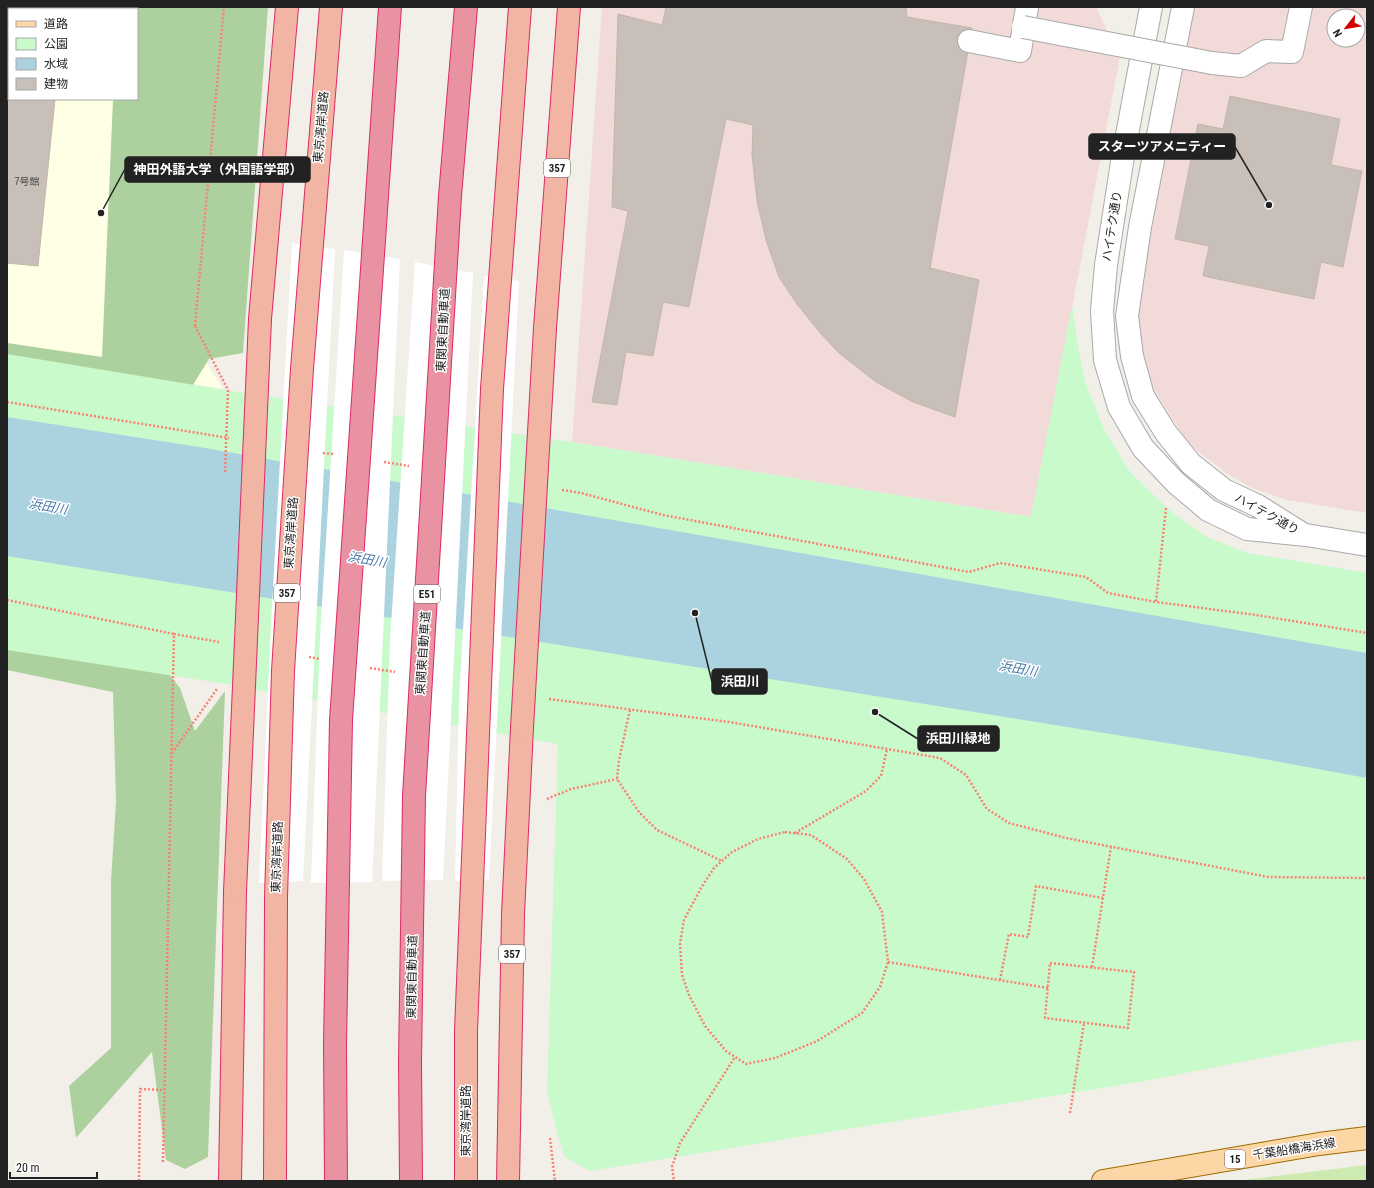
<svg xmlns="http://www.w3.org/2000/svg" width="1374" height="1188" font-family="'Roboto Condensed','Noto Sans JP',sans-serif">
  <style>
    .commercial { fill: #f2dad9; fill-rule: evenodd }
    .education { fill: #ffffe5; fill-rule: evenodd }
    .grass { fill: #cdebb0 }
    .forest { fill: #add19e }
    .park { fill: #c8facc }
    .water { fill: #aad3df }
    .pier { fill: #fff }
    .building { fill: #c7bfb8; stroke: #c4b6ab }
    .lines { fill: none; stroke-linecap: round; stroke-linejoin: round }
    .pedestrian-casing { stroke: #a9a9a9; stroke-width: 24 }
    .tertiary-casing { stroke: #a9a9a9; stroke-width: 24 }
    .primary-casing { stroke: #a06b00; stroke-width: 24 }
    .trunk-casing { stroke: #dc2a67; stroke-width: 24 }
    .path { stroke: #fa8072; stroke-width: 2.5; stroke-dasharray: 2 2; stroke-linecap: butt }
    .pedestrian { stroke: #fff; stroke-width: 22 }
    .tertiary { stroke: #fff; stroke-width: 22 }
    .primary { stroke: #fcd6a4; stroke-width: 22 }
    .trunk { stroke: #f2b4a3; stroke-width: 22 }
    .pedestrian-bridge-casing { stroke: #a9a9a9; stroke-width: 24; stroke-linecap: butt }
    .trunk-bridge-casing { stroke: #dc2a67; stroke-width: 24; stroke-linecap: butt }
    .motorway-bridge-casing { stroke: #dc2a67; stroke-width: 24; stroke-linecap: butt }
    .path-bridge { stroke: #fa8072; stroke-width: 2.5; stroke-dasharray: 2 2; stroke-linecap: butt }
    .pedestrian-bridge { stroke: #fff; stroke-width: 22 }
    .trunk-bridge { stroke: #f2b4a3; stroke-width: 22 }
    .motorway-bridge { stroke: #e892a2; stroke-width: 22 }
    .labels { text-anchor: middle; stroke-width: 3; stroke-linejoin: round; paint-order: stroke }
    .number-label { font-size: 10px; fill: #4b4948 }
    .shield { fill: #fff; stroke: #646464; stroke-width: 1 }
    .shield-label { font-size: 11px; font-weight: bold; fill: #222 }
    .street-label { font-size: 12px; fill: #222; stroke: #fff }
    .water-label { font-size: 13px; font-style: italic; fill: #4a7aab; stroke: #fff }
    .leader { fill: none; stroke: #222; stroke-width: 1.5 }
    .callout-dot { fill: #222; stroke: #fff; stroke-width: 1.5 }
    .callout { fill: #222; stroke: #222; stroke-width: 1.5 }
    .callout-label { font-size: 13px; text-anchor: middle; font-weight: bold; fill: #fff }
  </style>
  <rect width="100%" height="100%" fill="#f2efe9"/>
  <path class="commercial" d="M602,7H1096L1120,57L1032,517L572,442Z
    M1194,7H1367V513L1287,500L1255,489L1229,475L1189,444L1171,417L1151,385L1142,359L1136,309ZM1334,16H1358V40H1334Z"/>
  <path class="education" d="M7,7H214L185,327L223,389L7,353ZM9,9H137V99H9Z"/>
  <path class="grass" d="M1367,1165V1181H1242L1251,1179Z"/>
  <path class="forest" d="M116,7H268L243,353L209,359L178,409L7,393V343L102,357L113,99H137V9H116Z
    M7,637L161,664L180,688L195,731L225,691L208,1157L185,1169L166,1160L152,1052L76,1138L69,1086L111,1048V881L116,801L113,692L7,670Z"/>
  <path class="park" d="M1072,305L1078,347L1086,384L1104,429L1130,472L1170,511L1207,537L1247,553L1367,573V1039L1328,1045L1145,1081L590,1171L564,1157L547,1094L558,744L207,681L7,650V354L225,390L572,442L1031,517Z"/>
  <path class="water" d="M7,417L205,448L1367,653V778L1247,756L7,556Z"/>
  <path class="pier" d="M292,243L335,249L303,881L259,883L271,624Z
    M344,250L400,259L372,882L311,883L320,636Z
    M415,262L473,273L443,880L382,881L390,640Z
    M484,276L519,281L489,880L455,881L459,698Z"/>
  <path class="building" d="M7,7H64V9H9V99H55L38,266L7,263Z
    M666,7H906L907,17L972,28L930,268L979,280L955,417L913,402L876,382L839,353L821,334L797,304L779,277L766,240L757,201L752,155L753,125L726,119L689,307L663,302L653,356L626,352L617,405L592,402L628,211L612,207L618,14L662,25Z
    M1230,96L1340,119L1331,165L1362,171L1343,267L1321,262L1314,299L1203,276L1209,246L1175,239L1198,124L1223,129Z"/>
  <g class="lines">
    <g class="pedestrian-casing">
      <path id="pedestrian" d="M969,41L1020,51L1027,7
        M1212,63L1241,66L1266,51L1292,52L1301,7"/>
    </g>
    <g class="tertiary-casing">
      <path id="tertiary" d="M1151,7L1123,156L1106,265L1102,311L1105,360L1119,407L1143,448L1176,483L1208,510L1247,529L1306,535L1367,545
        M1183,7L1140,227L1127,316L1132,356L1143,396L1166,433L1191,464L1224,490L1258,506L1301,533"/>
    </g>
    <g class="primary-casing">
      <path id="primary" d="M1103,1181L1319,1144L1367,1138"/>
    </g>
    <g class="trunk-casing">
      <path id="trunk" d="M260,319L287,7
        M545,328L569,7
        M230,1181L235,892
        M508,1181L513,914L522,728"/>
    </g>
    <path class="path" d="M195,326L224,7
      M7,402L229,438
      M323,453L333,454
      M384,462L409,466
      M562,490L581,493L663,515L969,572L1000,563L1086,577L1108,593L1156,602
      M1166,508L1156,602L1256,615L1367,633
      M7,600L174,634
      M309,657L320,659
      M370,668L395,672
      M549,699L729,722L940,758L966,775L987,809L1009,823L1066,838L1268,877L1367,878
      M630,710L619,760L617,779L639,812L657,830L722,861
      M172,753L217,689
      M547,799L571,789L617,779
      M785,832L811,835L847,859L864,879L882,912L888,962L880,987L862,1013L817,1041L775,1058L746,1064L726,1051L705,1026L689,995L682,975L680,943L684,920L701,888L714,868L732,852L758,839Z
      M795,833L866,791L881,776L887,749
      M888,962L1048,988
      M1050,963L1134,972L1128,1028L1045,1018Z
      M1092,967L1111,847
      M1000,980L1009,934L1028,937L1036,886L1103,898
      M1070,1113L1084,1023
      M550,1138L555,1181
      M163,1162L174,634L219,642
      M139,1181L140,1089L164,1090
      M672,1181H674L672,1167L680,1143L735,1057"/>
    <use href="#pedestrian" class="pedestrian"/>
    <use href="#tertiary" class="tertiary"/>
    <use href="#primary" class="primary"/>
    <use href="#trunk" class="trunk"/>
    <g class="pedestrian-bridge-casing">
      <path id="pedestrian-bridge" d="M1023,27L1212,63"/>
    </g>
    <g class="trunk-bridge-casing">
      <path id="trunk-bridge" d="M522,728L545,328
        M235,892L260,319
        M275,1181L276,897L283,671L302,369L331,7
        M466,1181V1031L492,389L520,7"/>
    </g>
    <g class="motorway-bridge-casing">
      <path id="motorway-bridge" d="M336,1181L335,1044L341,720L390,7
        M411,1181L410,1062L414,796L450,196L466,7"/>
    </g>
    <path class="path-bridge" d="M195,326L228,390L225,473"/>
    <use href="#pedestrian-bridge" class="pedestrian-bridge"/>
    <use href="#trunk-bridge" class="trunk-bridge"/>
    <use href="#motorway-bridge" class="motorway-bridge"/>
  </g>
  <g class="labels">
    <g class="number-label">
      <text x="27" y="185">7号館</text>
    </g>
    <g class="shield">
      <rect x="544" y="159" width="26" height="18" rx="3"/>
      <rect x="274" y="584" width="26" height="18" rx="3"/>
      <rect x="414" y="585" width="26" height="18" rx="3"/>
      <rect x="499" y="945" width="26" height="18" rx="3"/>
      <rect x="1225" y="1150" width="20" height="18" rx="3"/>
    </g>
    <g class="shield-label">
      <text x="557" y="172">357</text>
      <text x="287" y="597">357</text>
      <text x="427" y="598">E51</text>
      <text x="512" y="958">357</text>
      <text x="1235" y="1163">15</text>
    </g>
    <g class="street-label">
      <text transform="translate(321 127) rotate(-85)" y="4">東京湾岸道路</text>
      <text transform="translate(1112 226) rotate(-81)" y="4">ハイテク通り</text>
      <text transform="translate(443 330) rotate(-87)" y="4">東関東自動車道</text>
      <text transform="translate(1267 514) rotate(29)" y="4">ハイテク通り</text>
      <text transform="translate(291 533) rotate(-86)" y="4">東京湾岸道路</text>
      <text transform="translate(423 653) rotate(-86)" y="4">東関東自動車道</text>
      <text transform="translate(277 857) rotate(-88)" y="4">東京湾岸道路</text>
      <text transform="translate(412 977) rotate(-89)" y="4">東関東自動車道</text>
      <text transform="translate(466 1121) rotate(-90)" y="4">東京湾岸道路</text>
      <text transform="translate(1294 1149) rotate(-9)" y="4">千葉船橋海浜線</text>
    </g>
    <g class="water-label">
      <text transform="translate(48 506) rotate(10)" y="5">浜田川</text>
      <text transform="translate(367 559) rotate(10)" y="5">浜田川</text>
      <text transform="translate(1018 668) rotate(10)" y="5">浜田川</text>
    </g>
  </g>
  <path class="leader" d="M1269 205L1235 147M101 213L125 169M695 613L712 682M875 712L918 739"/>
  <g class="callout-dot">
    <circle cx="1269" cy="205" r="4"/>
    <circle cx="101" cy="213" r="4"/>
    <circle cx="695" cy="613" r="4"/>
    <circle cx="875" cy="712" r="4"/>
  </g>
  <g class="callout">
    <rect x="1089" y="134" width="146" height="25" rx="4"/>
    <rect x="125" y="157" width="185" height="25" rx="4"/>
    <rect x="712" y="669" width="55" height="25" rx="4"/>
    <rect x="918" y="726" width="81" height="25" rx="4"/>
  </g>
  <g class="callout-label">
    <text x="1162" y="151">スターツアメニティー</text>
    <text x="218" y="174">神田外語大学（外国語学部）</text>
    <text x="740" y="686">浜田川</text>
    <text x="958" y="743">浜田川緑地</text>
  </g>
  <rect width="1374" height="1188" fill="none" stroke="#222222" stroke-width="16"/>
  <rect x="8" y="8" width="130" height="92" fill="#ffffff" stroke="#a7a7a7"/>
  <rect x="16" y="21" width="20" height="6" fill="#fcd6a4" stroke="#a7a7a7"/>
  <text x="44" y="28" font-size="12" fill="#222222">道路</text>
  <rect x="16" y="38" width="20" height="12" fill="#c8facc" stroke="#a7a7a7"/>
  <text x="44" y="48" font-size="12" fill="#222222">公園</text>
  <rect x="16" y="58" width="20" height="12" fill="#aad3df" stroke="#a7a7a7"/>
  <text x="44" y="68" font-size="12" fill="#222222">水域</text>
  <rect x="16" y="78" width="20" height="12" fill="#c7bfb8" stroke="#a7a7a7"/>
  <text x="44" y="88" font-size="12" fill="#222222">建物</text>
  <g transform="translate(1346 28) rotate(239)"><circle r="19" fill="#ffffff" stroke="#a7a7a7"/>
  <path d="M0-3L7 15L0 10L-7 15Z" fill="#d40000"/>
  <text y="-6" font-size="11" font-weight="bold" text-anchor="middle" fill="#222222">N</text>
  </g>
  <path d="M10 1172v6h87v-6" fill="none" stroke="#222222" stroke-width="2"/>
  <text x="16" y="1172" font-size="12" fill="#222222" stroke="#ffffff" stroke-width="3" paint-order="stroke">20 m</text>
</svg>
